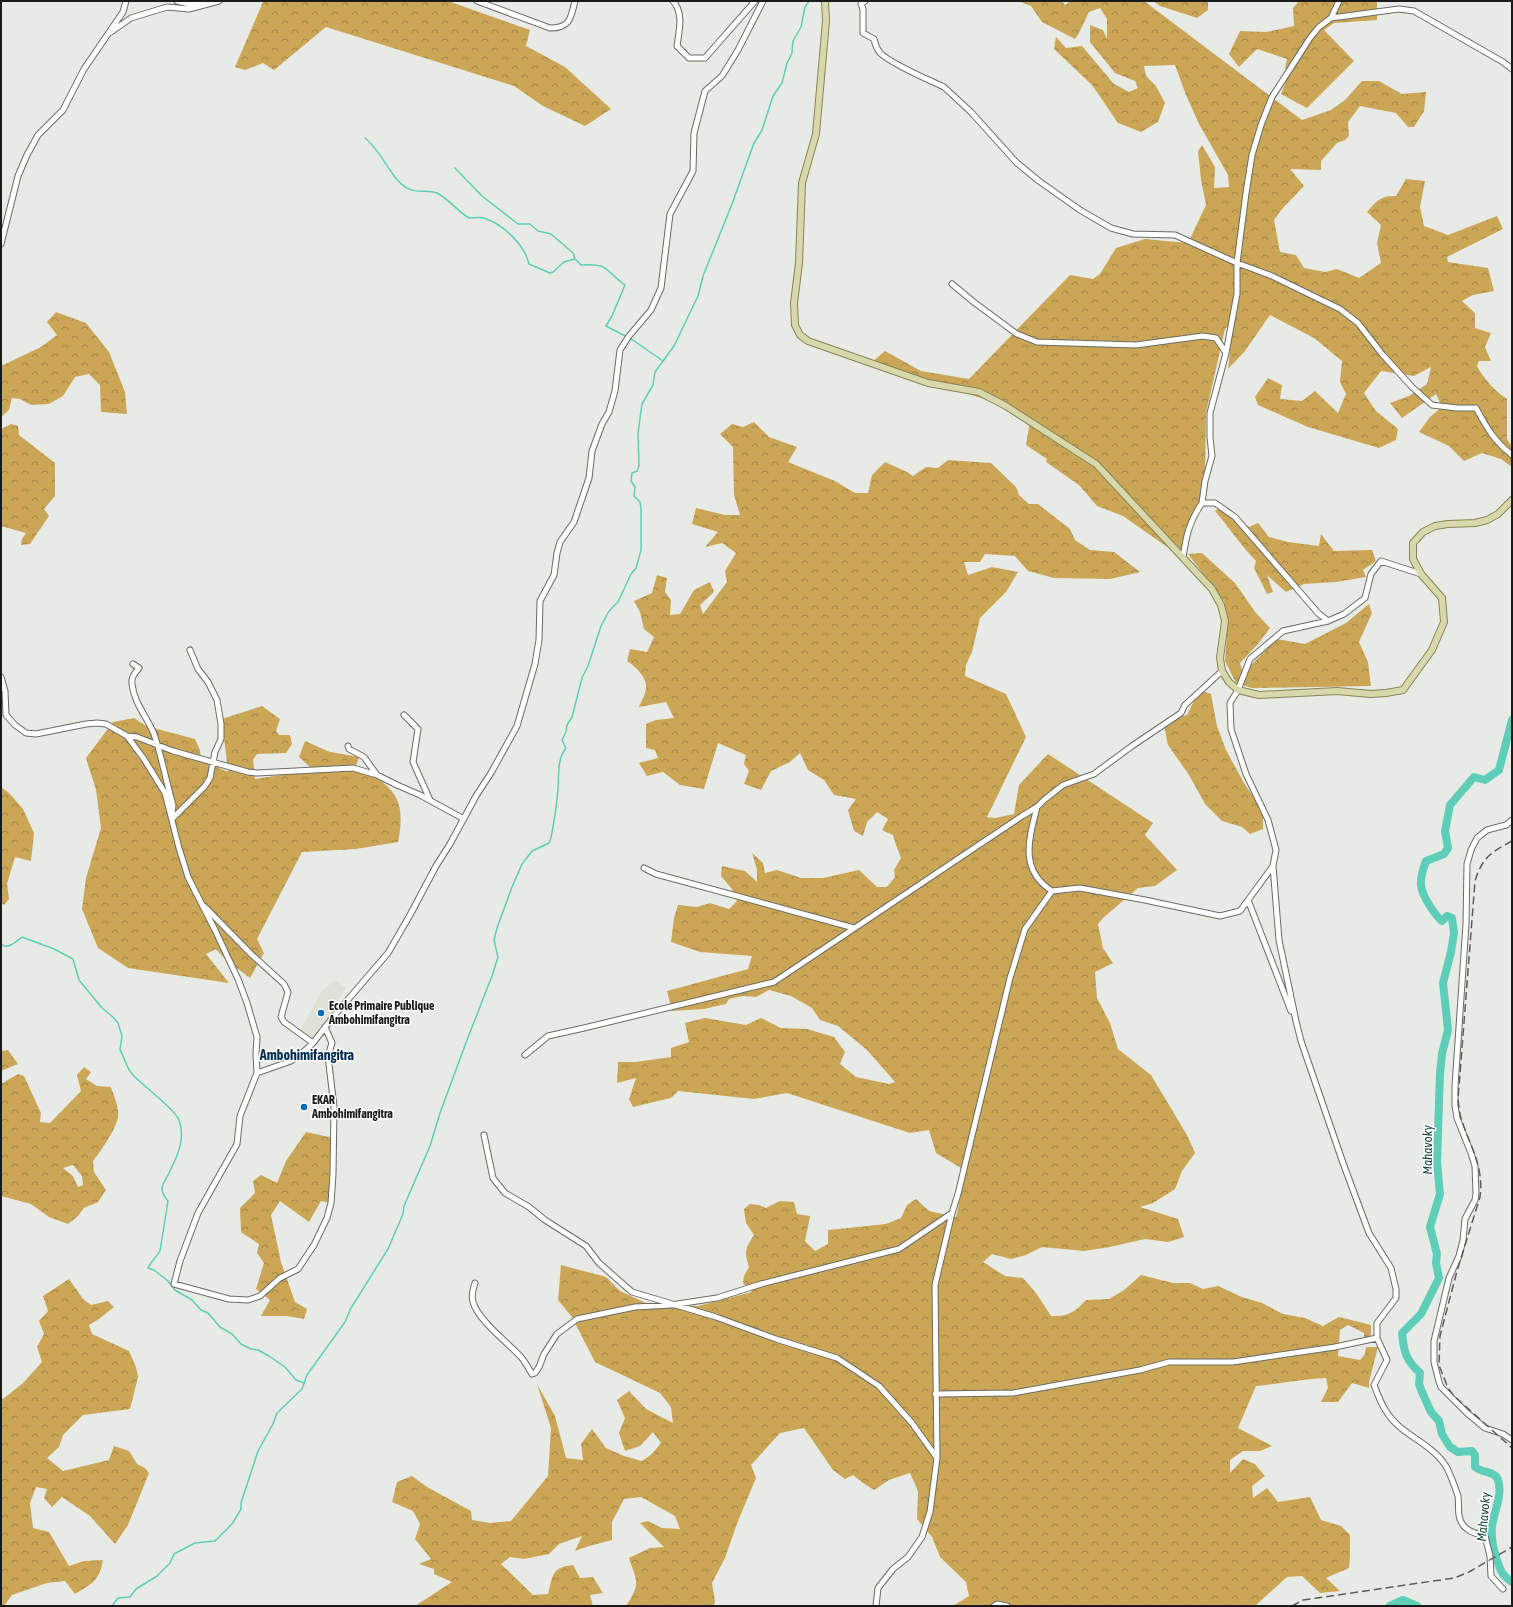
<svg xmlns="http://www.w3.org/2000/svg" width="1513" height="1607" font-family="'Asap Condensed',sans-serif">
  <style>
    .built { fill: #dce3d6 }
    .forest { fill: url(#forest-crowns); fill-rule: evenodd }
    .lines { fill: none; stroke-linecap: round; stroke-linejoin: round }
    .stream { stroke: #5eceb8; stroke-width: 1.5 }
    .river { stroke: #5eceb8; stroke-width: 8 }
    .minor-casing { stroke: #696c66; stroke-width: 7 }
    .major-casing { stroke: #858555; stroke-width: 8 }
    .minor { stroke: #fff; stroke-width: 5 }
    .major { stroke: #d9d8ad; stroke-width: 6 }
    .rail { stroke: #5b5d5a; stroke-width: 1.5; stroke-dasharray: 8 4; stroke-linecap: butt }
    .poi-dot { fill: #006cb7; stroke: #fff; stroke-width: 1.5 }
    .labels { text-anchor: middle; stroke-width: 3; stroke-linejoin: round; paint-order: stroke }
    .poi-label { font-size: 12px; font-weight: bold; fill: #1a1b19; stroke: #fff; text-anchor: start }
    .water-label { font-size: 13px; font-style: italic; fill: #13453c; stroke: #fff }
    .quarter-label { font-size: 14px; font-weight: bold; fill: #012e52; stroke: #fff }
  </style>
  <defs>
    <pattern id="forest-crowns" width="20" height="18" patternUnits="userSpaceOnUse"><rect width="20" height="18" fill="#cca657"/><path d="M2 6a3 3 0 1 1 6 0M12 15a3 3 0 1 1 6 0" fill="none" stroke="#a58647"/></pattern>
  </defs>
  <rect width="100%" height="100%" fill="#e8ebe5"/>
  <path class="built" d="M335,980L346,988L333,1007L335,1009L328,1019L326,1018L312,1039L300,1031L321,992Z"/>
  <path class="forest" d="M265,1H448L530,30L526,46L565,67L611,109L585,126L543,106L514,86L326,27L274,70L263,63L245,70L235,67L263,2Z
    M1019,1H1062L1065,5L1071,1H1144L1302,120L1331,110L1345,100L1362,81H1379L1402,94L1426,92L1424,111L1414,127H1408L1396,113L1360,106L1348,122L1349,136L1345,140L1337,143L1321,161V170L1290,169L1304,186L1282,209L1274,220L1280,252L1296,255L1304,268L1325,272L1337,269L1359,278L1381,263L1377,243L1381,225L1367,212C1376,201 1382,195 1396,196L1406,179L1425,181L1420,207L1424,226L1448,235L1497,216L1503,229L1447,257L1448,262L1488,268L1494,291L1473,295L1462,301L1475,313V328L1491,333L1485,347L1491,361H1479L1477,366C1483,378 1495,391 1507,399V439L1512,447V467L1501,459L1482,453L1464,461L1449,446L1419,432L1430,417L1442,407L1436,394L1402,418L1390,403L1409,396L1427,384L1431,367L1414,376L1381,371L1364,393L1376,411L1398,429L1396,440L1379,448L1308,427L1258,405L1255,397L1268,378L1282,385L1280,399L1302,401L1315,391L1338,413L1346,394L1340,382L1342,361L1314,338L1270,315L1245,351L1228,369L1233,321L1225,329L1206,413L1205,481L1202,503L1186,535L1183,558L1123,516L1097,506L1079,485L1046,462L1047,459L1026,445L1030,421L1006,406L871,363L885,351L921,371L969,379L1070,275L1093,279L1100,274L1116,248L1145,239L1188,243L1206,205L1201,180L1198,151L1202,145L1215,167L1214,188L1229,187L1228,175L1199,124L1186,95L1175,65L1144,66L1146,76L1156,86L1165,103L1158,122L1141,132L1118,123L1092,85L1054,49L1056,37L1066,48L1082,46L1114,84L1129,92L1138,88L1135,81L1115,73L1090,42V25L1103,30L1107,39V19L1100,8L1089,12L1079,33L1075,39L1042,22L1031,6Z
    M1153,1H1208V10L1197,18L1160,6Z
    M1299,1H1377V20L1334,23L1324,30L1354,61L1307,108L1281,94L1290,71L1285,69L1287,59L1257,49L1239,67L1229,54L1240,31L1266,32L1294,26L1293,8Z
    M56,312L86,323L109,352L125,392L127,414L101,412L100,385L89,374L75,377L63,396L49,404L31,405L20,399L12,398L9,410L1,417V366L41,347L57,335L47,322Z
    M754,422L769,437L797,447L788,462L835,481L855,493H868L872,475L885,462L907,472L913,476L926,467L938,468L948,460L991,463L1016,487L1019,495L1029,504H1038L1070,529L1075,540L1090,550L1114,552L1140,572L1110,579L1054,578L1028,571L1015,556L985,554L980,562H964L968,575L992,567L1018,572L1006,592L980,618L972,652L966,665L965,676L1006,694L1026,737L987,817L995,818L1014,814L1019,785L1048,754L1153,823L1145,835L1177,870L1155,886L1138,888L1103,918L1098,924L1103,948L1113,963L1095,972L1097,998L1110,1023L1118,1049L1151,1075L1187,1135L1195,1153L1182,1171L1175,1189L1153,1203L1140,1207L1178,1219L1184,1237L1168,1242L1145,1239L1110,1247L1084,1251L1042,1247L1026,1255L1011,1259L992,1254L983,1262L1005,1276L1023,1278L1036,1293L1051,1316C1067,1317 1075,1312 1086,1300L1109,1299L1124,1290L1141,1275L1173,1283H1190L1203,1289L1218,1286L1242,1297L1262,1303L1283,1314L1305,1318L1323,1326L1339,1317L1371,1325V1336L1364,1338V1333L1348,1325L1340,1330L1338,1356L1360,1360L1365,1354L1366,1347H1378L1369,1382V1388L1352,1383L1338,1402H1321L1328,1388L1326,1378C1302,1379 1279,1384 1256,1386L1238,1428L1272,1446L1260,1451H1243L1230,1460V1473L1243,1459L1255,1464L1265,1476L1252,1486L1253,1498L1267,1488L1278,1502L1310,1497L1321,1520L1341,1526L1350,1535V1556L1349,1568L1326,1578L1340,1591L1320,1593L1302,1576L1287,1577L1255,1606H953L969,1596L966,1582L940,1557L932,1537L917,1519L918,1491L910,1473L889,1480L874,1490L863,1483L853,1475L845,1479L833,1470L804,1428L780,1433L751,1465L756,1478L738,1521L725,1558L712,1583L715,1601L714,1606H626C641,1583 637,1582 629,1558L650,1548L664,1547L640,1523L648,1521L662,1528L680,1529L675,1516L641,1497L624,1499L612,1522V1540L589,1546L575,1551L582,1536L559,1544L549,1554L524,1559L510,1557L501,1564L533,1595L548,1594C553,1575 552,1567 573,1565L580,1578L593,1577L603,1593L590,1595L593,1606H415L452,1582L434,1574V1569L419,1564L431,1559L415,1539L420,1524L413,1511L392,1502L397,1482L412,1476L427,1487L471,1511L472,1520L490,1523L511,1521L548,1476L551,1428L537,1384L555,1416L566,1458L583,1460L581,1444L592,1429L606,1448L624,1456L642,1461L652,1454L661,1443L653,1432L640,1446L625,1451L619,1433L625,1418L617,1400L629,1391L646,1409L673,1423L671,1407L660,1393L595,1362L572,1317L558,1300L561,1265L606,1277L620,1291L648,1304L698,1306L752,1292L743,1283L744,1276L749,1267C744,1252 745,1249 754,1235L746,1223L744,1209L750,1204L759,1205L766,1208L780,1201L794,1202L797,1214L810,1216L805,1241L815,1251L828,1244V1230L886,1224L901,1218L907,1205L916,1199L929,1211L956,1217L966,1171L936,1153L929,1130L910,1133L787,1093L754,1099L678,1091L671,1098L633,1107L629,1099L636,1078L617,1083L618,1062H636L671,1057V1048L689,1042L685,1023L705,1018L746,1025L761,1018L781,1028L807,1029L834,1037L845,1052L840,1064L856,1077L889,1084L895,1082L867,1050L838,1026L820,1020L812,1008L791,996L769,990L756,997L743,996L729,999L726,1004L704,1009L672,1011L667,991L748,969L752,956L700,952L671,942L674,918L678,905L697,907L710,903L729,909L737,901L732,889L721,876L722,866L745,871L757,882V870L752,853L763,863L765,873L777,870L801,878H823L859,870L877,887H887L895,877L894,870L901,858L896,845L893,835L882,830L888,819L877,812L867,822L863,836L854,831L848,810L856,799L834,795L824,780L808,770L800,753L790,762L771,771L761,790L744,784L749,771L744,764L746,755L718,743L704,789L680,785L663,772L647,776L639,763L658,758L655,750L646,748V724L656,720L674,718L666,702L639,707C641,702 645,695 646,689C648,678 635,666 627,661L630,649L647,652L654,637L644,629L640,612L634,601L652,593L657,575L667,578L665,592L671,600L670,615L680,614L694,590L710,582L714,592L700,605L703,614L727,582L725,571L736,553L722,543L705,547L718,532L692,524L696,508L725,515H740L734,495L733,447L720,434L732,424L743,427Z
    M11,424L18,426L19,435L55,463V496L44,509L49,516L30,544L21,545L22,539L26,533L1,526V429Z
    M1221,507L1249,527L1258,523L1269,537L1288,542L1319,546L1321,534L1334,551L1372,550L1376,561L1363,570L1366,577L1336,582L1304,584L1286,592L1267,575L1273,592L1267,594L1254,568L1256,561C1241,546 1229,527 1215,511Z
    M1202,553L1235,583L1256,613L1270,628L1258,644L1240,663L1243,673L1277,639L1305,644L1346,623L1369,604L1372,613L1359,642L1368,662L1371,686L1252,688L1236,683L1225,661L1228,619L1224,601L1188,554Z
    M1203,691L1211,694L1217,726L1226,750L1244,783L1263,811V829L1250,834L1242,827L1222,821L1205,804L1189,775L1168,745L1164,726L1178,717L1187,715L1195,699Z
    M262,706L280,719L276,731L279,735H290L292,744L286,753L257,754L253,760L255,779L313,770L299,757L305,741L330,752L359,757L356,766C394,786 407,798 398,842L356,849L302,852L257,939L264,953L250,978L225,959L216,949L206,954L229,983L128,968L98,948L82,909L86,878L101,828L96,790L86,758L113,722L134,718L146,726L195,739L200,750L201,759L228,772L222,719Z
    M1,787L9,793L23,809L34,833L31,861L15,857L7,884L9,899L4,905L1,903Z
    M8,1050L18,1064L1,1071V1051Z
    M84,1067L91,1072L86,1079L97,1086L111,1087C114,1096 119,1107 118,1117C116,1129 101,1151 93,1161L94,1172L106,1190L98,1202L84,1208L77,1217L68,1224L49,1217L31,1204L1,1196V1084L18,1074L24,1076L41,1113L40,1122L50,1123L81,1091L77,1075ZM73,1165L82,1176L83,1185L78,1187L73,1176L63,1168Z
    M306,1132L334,1138L331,1203L321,1201L309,1222L280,1201L271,1215L281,1262L295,1302L307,1309L304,1319L286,1316H261L270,1300L256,1289L264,1263L257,1253L259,1244L241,1232L240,1208L255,1193L253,1181L261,1175L277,1183L286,1161Z
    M69,1279L83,1299L91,1305L108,1301L114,1307L99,1319L89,1325L92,1334L129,1351L136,1367L138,1377L130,1409L83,1415L63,1435L59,1447L47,1458L63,1471L109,1460L114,1446L129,1451L137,1464L145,1468L149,1473L128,1525L115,1544L90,1516L62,1497L52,1507L44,1498L47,1489L36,1487L30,1503L33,1528L49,1532L69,1566L84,1561L103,1560C99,1581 93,1583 75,1594L65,1581L47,1583L12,1595L4,1606H1V1397L3,1399L23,1383L42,1362L37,1347L44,1334L39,1321L48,1311L43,1296Z"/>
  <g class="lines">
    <path class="stream" d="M365,138C382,151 390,178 407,188C416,194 427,189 437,193C449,199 457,211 469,218C474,218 480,217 484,218C504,225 524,244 529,264L550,273L553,272L564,262L575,259
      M455,168L482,196L518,224H530L538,231L551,234L573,253L575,259L581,265C611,263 604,271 625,285L612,316L606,326L633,340L663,361
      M1,944C8,950 15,942 22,937L54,949L73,959L79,980L102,1008L113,1017L118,1023L122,1036L120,1050C125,1058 126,1068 133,1075C142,1085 175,1109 179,1120C186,1139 177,1157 169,1173C167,1177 163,1183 162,1187C161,1193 165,1197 168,1201L160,1251C156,1258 151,1261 148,1268L154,1270L168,1281L175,1290L192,1300L201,1310L208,1313L220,1327L232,1334L241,1344L251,1349L258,1350L269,1356L285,1367L296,1380L304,1383
      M101,1606H106
      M112,1606L118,1598L130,1597L136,1589L157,1576L170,1563L174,1554L195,1543L215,1541L232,1524L241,1509V1503L258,1451L273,1424L277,1413L302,1389L307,1375L345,1322L351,1308L388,1249L403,1214L404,1206L430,1146L440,1113L467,1040L492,976L498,957L494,940L497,928L512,887L522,864L532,851L549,843L551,838C554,822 557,805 558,788C559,775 557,759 566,748L562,740L566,732L567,725L572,717L582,678L588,666L601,626L609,611L618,602L631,574L636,568L641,550V508L640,502L634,496L635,487L631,481L632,473L637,471L639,466L638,433L642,404L653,385L655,372L674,346L698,296L703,276L732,204L754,143L762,130L773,96L782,83L787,63L792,53L793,41L801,27L805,7L809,1"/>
    <path class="river" d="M1512,720L1499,770L1485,780L1474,777L1450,805L1445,831L1448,848L1444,854L1426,861C1423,869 1420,878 1421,886C1423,897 1434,914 1442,921L1447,916L1452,918L1454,933L1451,952L1443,983L1448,1030L1442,1054L1440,1073L1437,1162L1440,1194L1430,1227L1437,1254L1436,1263L1439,1278L1421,1314L1402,1333C1404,1353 1406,1360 1420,1373L1419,1384L1422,1392L1431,1412L1439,1421L1442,1434L1450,1447L1458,1452L1472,1451L1475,1455V1467C1481,1473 1496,1471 1498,1480C1503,1494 1494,1512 1492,1526C1491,1538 1493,1549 1497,1560C1501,1572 1502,1575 1512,1582
      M1390,1606L1403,1600L1417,1606"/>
    <g class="minor-casing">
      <path id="minor" d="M177,1L189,4L204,2
        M477,1L550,28C570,28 571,18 575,1
        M673,1C684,13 679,31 677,46L689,58H705L755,1
        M865,1L861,4L863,9V33L874,39C875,44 877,49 880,53C893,65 927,79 944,87L971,112L1017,163L1039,181L1080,210L1111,228L1133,234L1175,235L1237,263L1272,276L1309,294L1340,309L1358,323L1382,354L1412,387L1432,405L1457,408H1476C1487,428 1494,441 1512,455
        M1331,18L1399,9L1414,11L1503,62L1512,69
        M111,32L131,18L167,7L189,9L219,1
        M1,244L18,176L27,155L38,135L63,110L84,69L123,12L126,1
        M952,284L975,303L1017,334L1037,342L1136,345L1203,336L1216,338L1226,353L1210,413V437L1212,456L1205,481L1202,503
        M1226,353L1237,294V263L1246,193L1252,155L1261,125L1272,97L1310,38L1319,27L1331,18L1339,1
        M1183,558C1186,536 1189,522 1202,503H1215L1235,517L1318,613L1328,621
        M133,664L139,668C135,673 131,677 132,684C134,703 147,717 154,734C162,757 166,782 173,805L172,814
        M1,677L5,691L6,715L15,725L26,733L36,734L86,724L97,723L106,724L127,736L144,759L165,793L179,848L188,877L215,930L238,979L247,1003L257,1037L256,1053L257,1073L291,1061L301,1054L313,1043L333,1017L388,953L410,915L436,866L450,844L476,796L491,773L517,726L535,664L539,640L540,601L554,575L557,553L560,542L574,522L589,478L592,451L602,424L609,412L615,391L620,350L629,336L651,310L661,288L670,214L693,171L694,133L705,91L722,76L738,50L763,1
        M404,715L418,729L413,762L430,800
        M127,736L137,737L173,751L248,772L257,773L353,768L377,775L397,785L420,795L464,819
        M348,746L349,749L364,757L377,775
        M1037,807C1029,839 1019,870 1052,891
        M172,819L205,786L210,778L215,752L221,739V724L217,700L208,682L198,669L190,650
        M1512,820L1506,825L1487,830L1477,838L1471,850L1467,864L1466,924L1455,1086V1106L1457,1118L1471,1153L1475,1166L1476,1194L1475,1200L1465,1219L1463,1240L1459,1256L1449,1278L1434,1341V1362L1439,1382L1441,1387L1467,1413L1485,1428L1503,1434L1512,1440
        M1273,866L1279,940L1296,1021L1301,1041L1343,1163L1369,1233L1391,1268L1396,1289V1298L1377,1323V1338L1387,1360L1374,1385C1381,1403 1386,1416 1401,1428C1417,1441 1437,1450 1447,1468C1450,1474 1456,1490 1458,1496C1459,1503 1458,1509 1459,1515C1461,1529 1472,1533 1485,1536L1490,1556L1491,1576L1503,1589
        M644,868L656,874L854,928
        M1248,900L1291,1011
        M205,907L251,954L284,984L288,992L281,1017L284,1022L313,1043
        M525,1055L548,1036L584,1028L774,982L1022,816L1037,807L1044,800L1063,785L1094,774L1132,746L1181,713L1185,705L1222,671
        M257,1073L240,1116L237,1144L198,1213L180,1261L174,1284L229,1299L248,1300L260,1296L280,1278L298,1269L314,1245L327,1218L331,1203L333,1174L334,1107L328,1056L332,1043L325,1027
        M484,1135L493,1178L505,1193L529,1207L545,1220L586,1246L599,1263L632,1292L716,1317L776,1339L837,1358L879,1386L912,1423L937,1458
        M475,1283C473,1289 471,1296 473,1302C478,1320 507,1342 520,1356C525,1361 528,1368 532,1374L535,1373L539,1367L544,1354L557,1334L577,1319L635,1307L671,1305L717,1298L761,1284L899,1249L952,1213L958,1194L1010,978L1025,929L1052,891L1080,888L1145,900L1220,916L1240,911L1273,866L1276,850L1268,820L1246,774L1231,729L1230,703L1238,690L1250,659L1283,631L1328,621L1344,614L1365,598L1371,574L1381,561L1421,574
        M935,1394L1013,1393L1140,1370L1169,1362H1233L1335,1347L1377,1338
        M876,1606L878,1588L893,1569L908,1557L922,1537L930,1512L937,1458L935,1285L952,1213
        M994,1606L997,1604L1007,1606"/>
    </g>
    <g class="major-casing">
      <path id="major" d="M825,1L826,21L816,134L802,183L799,263L794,303L795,325L800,335L808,341L928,383L979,392L1006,406L1096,464L1212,589L1221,605L1225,621L1220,658L1222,671L1229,682L1238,690L1259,695L1337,691L1371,694L1386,693L1403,690L1432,650L1444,622L1442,598L1421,574L1413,559V543L1423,532L1435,526L1448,524L1475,523L1487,520L1498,514L1512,500"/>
    </g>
    <use href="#minor" class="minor"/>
    <use href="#major" class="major"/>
    <path class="rail" d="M1512,841C1491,852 1482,858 1475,881L1458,1099C1459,1106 1459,1112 1461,1118C1470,1147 1484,1165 1480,1197L1457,1271L1440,1336L1439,1365L1448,1388L1454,1396L1512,1448
      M1292,1606L1303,1600L1317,1598L1454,1578L1469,1572L1512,1547"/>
  </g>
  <g class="poi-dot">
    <circle cx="321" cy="1013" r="4"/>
    <circle cx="304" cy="1107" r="4"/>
  </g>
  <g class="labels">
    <g class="poi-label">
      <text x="329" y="1010">Ecole Primaire Publique<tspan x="329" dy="14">Ambohimifangitra</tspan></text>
      <text x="312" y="1104">EKAR<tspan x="312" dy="14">Ambohimifangitra</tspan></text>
    </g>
    <g class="water-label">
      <text transform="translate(1427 1150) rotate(-90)" y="5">Mahavoky</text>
      <text transform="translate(1483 1517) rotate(-85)" y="5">Mahavoky</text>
    </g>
    <g class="quarter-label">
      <text x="307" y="1060">Ambohimifangitra</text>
    </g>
  </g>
  <rect width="1513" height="1607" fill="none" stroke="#1a1b19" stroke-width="4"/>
</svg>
